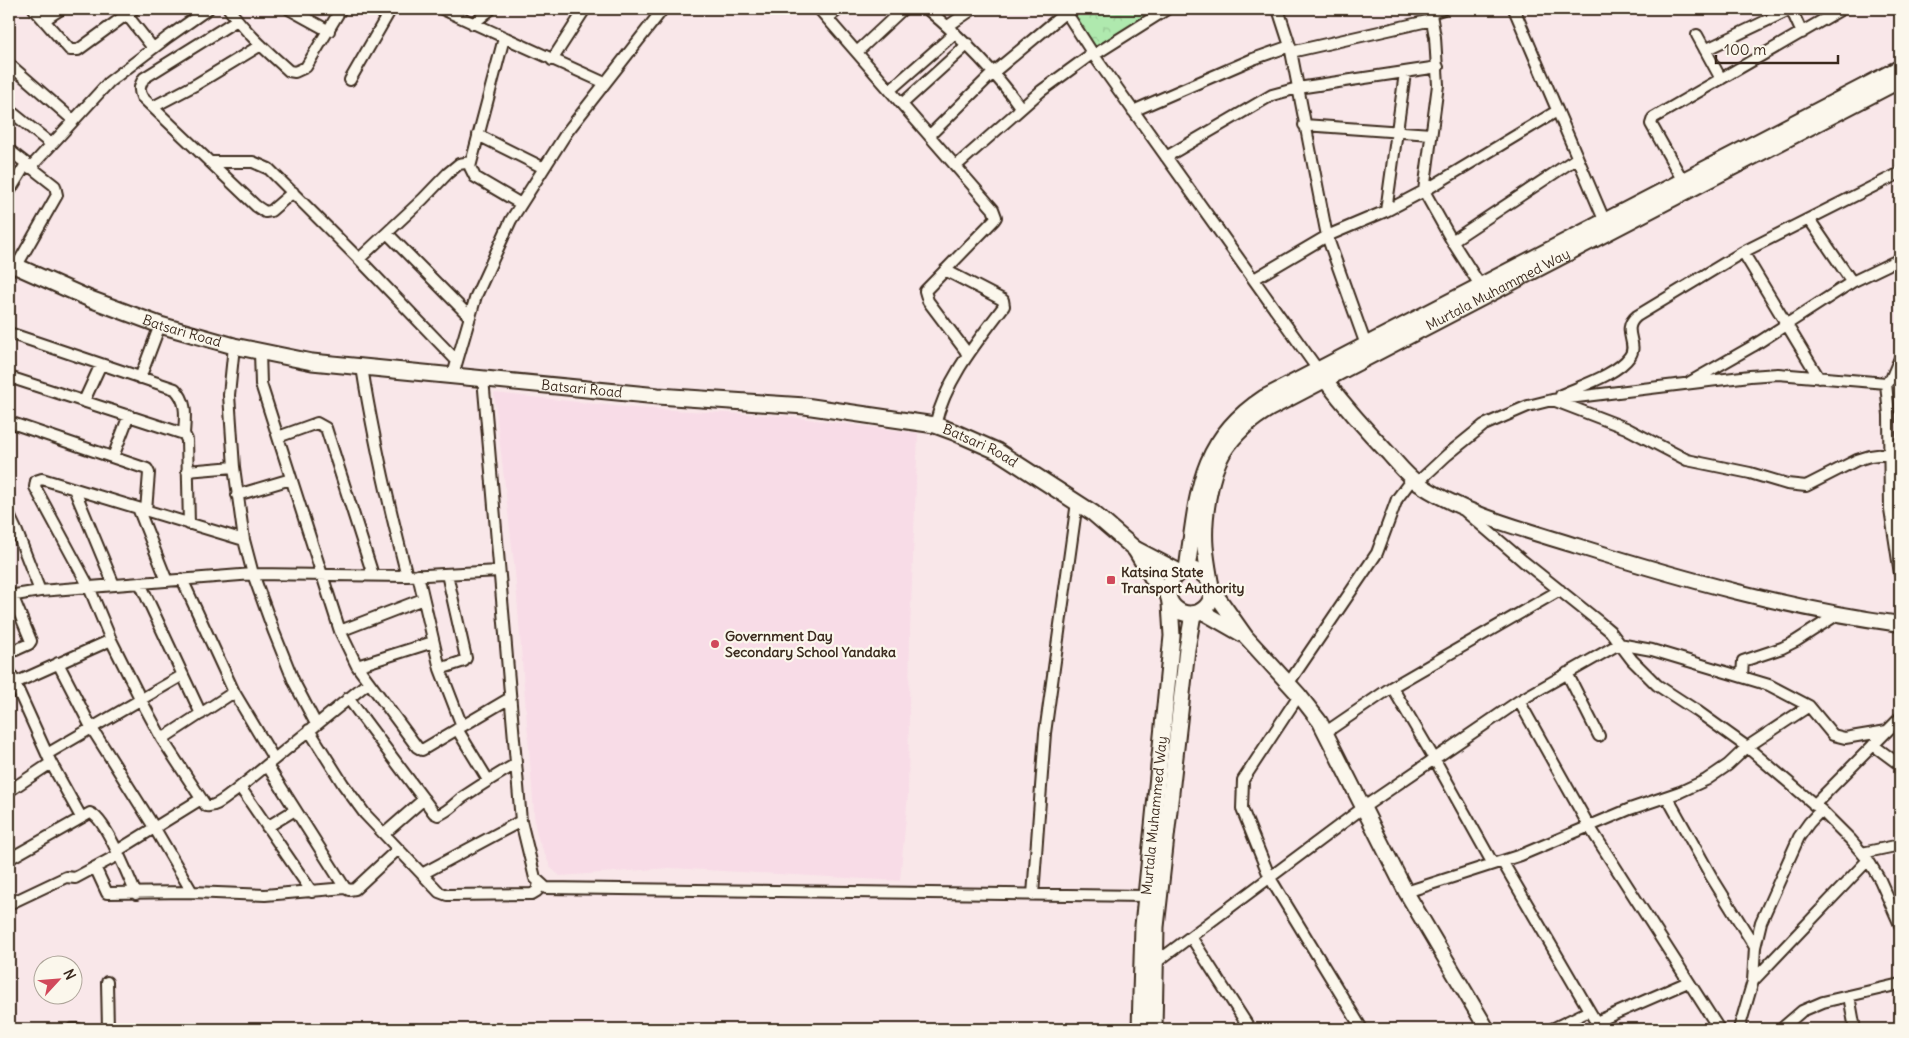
<svg xmlns="http://www.w3.org/2000/svg" width="1909" height="1038" font-family="Delius,sans-serif">
  <style>
    .built { fill: #f8dce7 }
    .forest { fill: url(#forest-crowns); stroke: #758a66 }
    .lines { fill: none; stroke-linecap: round; stroke-linejoin: round }
    .street-casing { stroke: #3b2a1e; stroke-width: 14 }
    .secondary-casing { stroke: #3b2a1e; stroke-width: 18 }
    .primary-casing { stroke: #3b2a1e; stroke-width: 19 }
    .street { stroke: #fbf7ec; stroke-width: 10 }
    .secondary { stroke: #fbf7ec; stroke-width: 14 }
    .primary { stroke: #fbf7ec; stroke-width: 15 }
    .poi-dot { fill: #d1495b; stroke: #fbf7ec; stroke-width: 2 }
    .labels { text-anchor: middle; stroke-width: 4.5; stroke-linejoin: round; paint-order: stroke }
    .street-label { font-size: 14px; fill: #3b2a1e; stroke: #fbf7ec }
    .poi-label { font-size: 14px; font-weight: bold; fill: #3b2a1e; stroke: #fbf7ec; text-anchor: start }
  </style>
  <defs>
    <pattern id="forest-crowns" width="20" height="18" patternUnits="userSpaceOnUse" patternTransform="scale(1.25)"><rect width="20" height="18" fill="#afe9ae"/><path d="M2 6a3 3 0 1 1 6 0M12 15a3 3 0 1 1 6 0" fill="none" stroke="#97c895"/></pattern>
  </defs>
  <rect width="100%" height="100%" fill="#f9e7e9"/>
  <filter id="ink" filterUnits="userSpaceOnUse"><feTurbulence type="fractalNoise" baseFrequency=".02" numOctaves="2"/><feDisplacementMap in="SourceGraphic" scale="10" xChannelSelector="R" yChannelSelector="G"/><feConvolveMatrix kernelMatrix="1 2 1 2 8 2 1 2 1" color-interpolation-filters="sRGB"/></filter>
  <g filter="url(#ink)">
    <path class="built" d="M494,393L633,408L784,416L918,433L910,631L908,795L900,881L670,868L560,876L551,868L538,839L535,825L515,572Z"/>
    <path class="forest" d="M1067,9H1172L1095,57Z"/>
    <g class="lines">
      <g class="street-casing">
        <path id="street" d="M34,9L70,50H78L134,9
          M229,9C246,33 268,52 289,71L295,72L306,67L341,9
          M289,9L329,31
          M442,9L605,83
          M819,9L993,209L996,217L994,220L925,291L928,301L965,350L967,354
          M927,9C963,39 994,70 1021,108
          M1064,9L1095,57L1321,374
          M1278,9L1290,46L1327,236L1366,345
          M1430,9L1435,37L1438,85L1424,191L1452,241L1480,285
          M1514,9L1605,222
          M1791,9L1802,33
          M123,10L153,48
          M1431,13L1443,9
          M828,18L839,9
          M44,20L61,9
          M237,20L144,78C140,85 138,89 142,97L256,206L265,212L271,211L293,192
          M473,24L491,9
          M948,26L973,9
          M1697,35L1721,79
          M504,38L470,167L475,177L521,204
          M1705,50L1791,9
          M857,52L903,9
          M1291,52L1432,20
          M1094,55L1167,9
          M552,60L585,9
          M9,64L73,120
          M350,80L391,9
          M890,90L955,33
          M902,104L968,44
          M153,107L195,85L261,45
          M9,110L51,144
          M1133,111L1253,59L1290,46
          M1304,125L1431,134
          M478,135L544,168
          M930,135L994,72L1066,12
          M9,150L55,186L57,195L16,267
          M1166,157L1272,95L1298,88L1438,67
          M211,162H253L269,169L359,259L457,361
          M956,166L1041,91L1093,53
          M30,168L109,82L168,37L208,9
          M1683,181L1651,124L1653,118L1842,9
          M9,192L26,164
          M1386,211L1405,73
          M1809,219L1852,282
          M387,233L470,317
          M1452,241L1577,158
          M1743,252L1819,378
          M359,259L423,199L448,173L459,164L471,162
          M1254,279L1327,236L1386,211L1424,191L1557,111
          M9,333L175,389C188,402 185,417 184,434
          M234,346L229,395L234,467L244,540L253,574L274,632L294,682L316,724
          M260,352L261,384L340,631L357,666L417,747L422,750L510,698
          M362,367C373,438 389,506 407,576
          M453,375L476,296L511,220L567,132L663,9
          M9,377L184,434L187,440L189,524
          M140,378L160,325
          M483,378L521,821L535,878L546,888L1146,896
          M1891,379L1900,358
          M1690,382L1753,346L1852,282L1900,259
          M1886,383L1889,415L1890,509L1900,574
          M1561,395C1581,386 1618,374 1630,356C1639,343 1620,330 1637,316L1743,252L1900,173
          M1553,400L1626,428L1687,460L1750,473L1787,484L1806,486L1857,460L1870,456L1900,452
          M84,401L101,364
          M9,422L147,469L149,473L146,511
          M935,425C946,379 976,343 1004,306L1003,300L945,270
          M278,437L317,423L326,428L373,575
          M113,457L129,415
          M187,471L234,467
          M1417,483L1447,455L1484,425L1528,406L1552,400L1750,376L1778,374L1886,383C1891,379 1894,376 1900,377
          M75,491L114,585
          M237,495L291,479
          M138,508L167,581
          M1466,512L1523,561L1598,621L1610,631L1632,660L1657,685L1697,711L1747,747L1821,810L1851,840L1868,860L1880,880L1900,925
          M9,515L17,532L40,591
          M244,540L42,479L36,481L35,487L89,587L111,640L141,700L162,739L206,806C216,808 226,797 234,792L369,682
          M418,575L440,669L462,726
          M182,579L234,692L274,759
          M140,583L201,714
          M9,596L40,591L253,574L407,576L499,571
          M340,631L423,599
          M9,653L29,644L31,641L12,595
          M58,663L91,727L154,827L192,892
          M357,666L433,642
          M440,669L464,661L466,658L447,574
          M9,670L51,763L81,817
          M1567,673L1599,736
          M1742,676L1743,661L1782,648L1796,641L1838,614
          M15,683L111,640
          M1288,684L1377,553L1397,499L1412,479
          M1392,687L1435,760L1493,864
          M1299,695L1243,780L1242,809L1270,878L1362,1029
          M348,698L434,813L438,815C448,812 455,803 463,797C481,785 498,774 516,764
          M1519,701L1589,826L1719,1029
          M457,729L488,780
          M309,730L343,784L365,814L439,892L447,895L532,894L537,891L539,883
          M1326,732L1392,687L1560,590
          M162,739L234,692
          M1873,745L1900,765
          M47,754L183,675
          M267,765L345,888
          M240,787L312,892
          M9,791L51,763
          M1667,797L1711,876L1755,947
          M1814,805L1900,718
          M267,827L295,810
          M384,834L424,799
          M117,851L201,799
          M1862,853L1900,845
          M9,859L90,813C105,817 129,878 136,894
          M1502,861L1600,1029
          M95,867L107,893L192,892L265,895L345,888L349,890L355,889L398,849
          M422,874L521,821
          M1406,892L1521,855L1630,809L1680,792L1706,780L1728,765L1747,747L1809,706
          M1033,895L1045,733L1077,502
          M9,904L66,877L75,878L118,855
          M1191,937L1250,1029
          M1154,964L1364,807L1519,701L1619,644L1652,650L1769,685L1809,706L1833,735L1845,738L1887,731
          M1753,981L1868,860
          M107,982L108,1029
          M1849,996L1855,1029
          M1596,1022L1688,982
          M72,1029H78
          M1552,1029L1589,1011
          M1739,1029L1753,981L1755,947L1761,922L1799,837L1809,823L1821,810
          M1781,1029L1802,1011L1823,1002L1900,984"/>
      </g>
      <g class="secondary-casing">
        <path id="secondary" d="M1325,380C1345,406 1366,430 1389,454C1398,464 1407,476 1419,484C1466,515 1523,529 1577,546C1683,579 1790,609 1900,624
          M1212,589L1246,637L1299,695L1320,722L1406,892L1487,1029
          M1201,611L1243,635"/>
      </g>
      <g class="primary-casing">
        <g id="primary">
          <path id="s1" d="M9,263L90,299L160,325L234,346L312,362L658,396L805,406L935,425L954,432L997,451L1093,513L1135,549L1179,572"/>
          <path d="M1135,549L1153,579L1168,594"/>
          <path d="M1187,569C1198,496 1197,442 1264,398L1900,68"/>
          <circle cx="1190" cy="592" r="22"/>
          <path id="s2" d="M1210,581C1208,569 1206,558 1205,546C1203,520 1209,475 1223,452C1235,433 1251,419 1270,408L1900,80"/>
          <path id="s3" d="M1140,1029L1143,926L1172,636L1170,603"/>
          <path d="M1154,1029L1156,927L1187,649L1193,614"/>
        </g>
      </g>
      <use href="#street" class="street"/>
      <use href="#secondary" class="secondary"/>
      <use href="#primary" class="primary"/>
    </g>
  </g>
  <g class="poi-dot">
    <rect x="1106" y="575" width="10" height="10" rx="2.5"/>
    <circle cx="715" cy="644" r="5"/>
  </g>
  <g class="labels">
    <g class="street-label">
      <text dy="5" stroke="none"><textPath href="#s2" startOffset="454">Murtala Muhammed Way</textPath></text>
      <text dy="5" stroke="none"><textPath href="#s1" startOffset="186">Batsari Road</textPath></text>
      <text dy="5" stroke="none"><textPath href="#s1" startOffset="591">Batsari Road</textPath></text>
      <text dy="5" stroke="none"><textPath href="#s1" startOffset="996">Batsari Road</textPath></text>
      <text dy="5" stroke="none"><textPath href="#s3" startOffset="214">Murtala Muhammed Way</textPath></text>
    </g>
    <g class="poi-label">
      <text x="1121" y="577">Katsina State<tspan x="1121" dy="16">Transport Authority</tspan></text>
      <text x="725" y="641">Government Day<tspan x="725" dy="16">Secondary School Yandaka</tspan></text>
    </g>
  </g>
  <rect width="1909" height="1038" fill="none" stroke="#fbf7ec" stroke-width="30"/>
  <rect x="15" y="15" width="1879" height="1008" fill="none" stroke="#3b2a1e" stroke-width="2" filter="url(#ink)"/>
  <g transform="translate(58 980) rotate(64)"><circle r="24" fill="#fbf7ec" stroke="#aea59a"/>
  <path d="M0-4L9 19L0 12L-9 19Z" fill="#d1495b"/>
  <text y="-8" font-size="14" font-weight="bold" text-anchor="middle" fill="#3b2a1e">N</text>
  </g>
  <path d="M1716 55v8h122v-8" fill="none" stroke="#3b2a1e" stroke-width="2.5"/>
  <text x="1724" y="55" font-size="15" fill="#3b2a1e" stroke="#fbf7ec" stroke-width="4" paint-order="stroke">100 m</text>
</svg>
